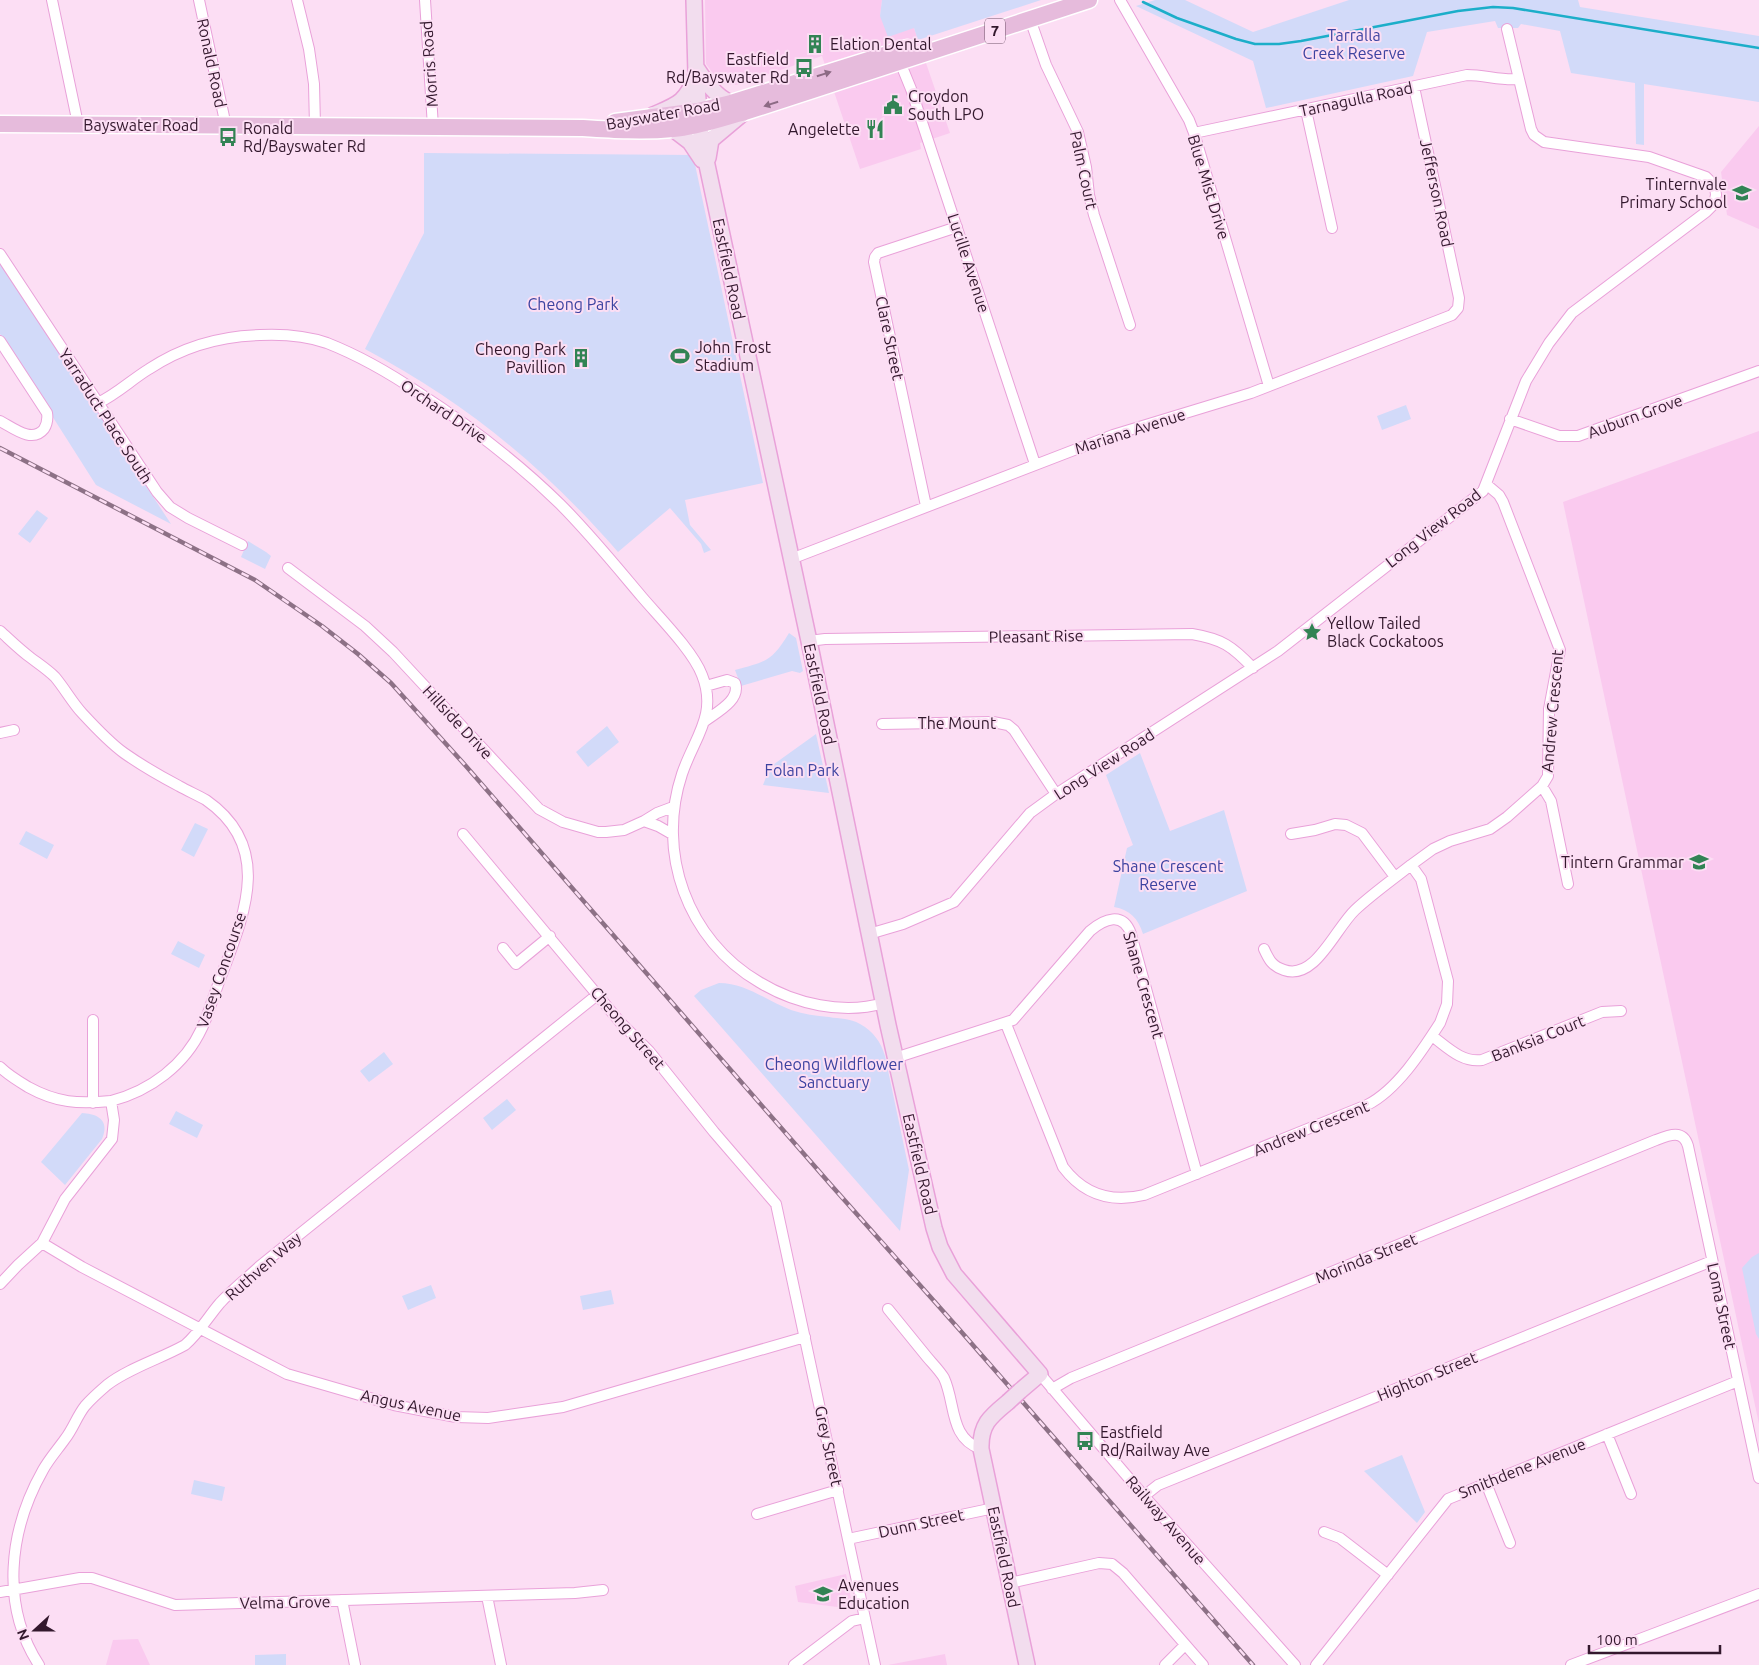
<svg xmlns="http://www.w3.org/2000/svg" width="1759" height="1665" font-family="Ubuntu,sans-serif">
  <style>
    .built { fill: #facaef }
    .green { fill: #d2daf9 }
    .lines { fill: none; stroke-linecap: round; stroke-linejoin: round }
    .stream { stroke: #1caec9; stroke-width: 2.5 }
    .street-casing { stroke: #e9a1d9; stroke-width: 12 }
    .secondary-casing { stroke: #e9a1d9; stroke-width: 18 }
    .primary-casing { stroke: #fff; stroke-width: 19 }
    .street { stroke: #fff; stroke-width: 10 }
    .secondary { stroke: #f2ddee; stroke-width: 15 }
    .primary { stroke: #e6bbdc; stroke-width: 16 }
    .rail-casing { stroke: #8d7186; stroke-width: 4.5 }
    .rail { stroke: #fcdef4; stroke-width: 2.5; stroke-dasharray: 8; stroke-linecap: butt }
    .secondary-bridge-casing { stroke: #e9a1d9; stroke-width: 18; stroke-linecap: butt }
    .secondary-bridge { stroke: #f2ddee; stroke-width: 15 }
    .oneway { fill: #8c6a84 }
    .labels { text-anchor: middle; stroke-width: 4; stroke-linejoin: round; paint-order: stroke }
    .shield { fill: #fcdef4; stroke: #6f5369; stroke-width: 1 }
    .shield-label { font-size: 15px; font-weight: bold; fill: #33182d }
    .park-label { font-size: 16px; fill: #3c43a0; stroke: #fcdef4 }
    .poi-label { font-size: 16px; fill: #33182d; stroke: #fcdef4; text-anchor: start }
    .street-label { font-size: 16px; fill: #33182d; stroke: #fcdef4 }
  </style>
  <rect width="100%" height="100%" fill="#fcdef4"/>
  <path class="built" d="M705,0H882L880,16L914,28L950,133L920,143L921,149L860,169L822,56L736,85L727,84L717,79L706,64Z
    M1759,126V229L1727,215L1721,172Z
    M1759,431V1424L1563,502Z
    M846,1574L853,1609L798,1602L795,1586Z
    M138,1639L150,1665H106L113,1640Z
    M945,1654L947,1665H888Z"/>
  <path class="green" d="M882,0H1041L918,40L914,28L888,37L880,16Z
    M1155,0H1185L1253,32L1349,0H1578L1580,7L1759,36V102L1644,84V145L1636,144L1635,83L1571,73L1560,31L1521,24L1518,28H1498L1495,21L1427,32L1413,76L1266,108L1253,61L1136,6Z
    M424,153L693,155L763,483L685,500L690,525L711,550L704,553L701,544L670,508L618,552C543,466 466,403 365,349L424,233Z
    M0,263L171,524L96,485L0,334Z
    M1406,405L1411,419L1382,430L1377,416Z
    M37,510L48,518L30,543L18,534Z
    M248,541L266,552L271,556L265,569L241,557Z
    M789,633L796,638L803,671L800,673L792,671L741,686L735,670C766,662 772,661 789,633Z
    M607,726L619,742L588,767L576,752Z
    M816,734L829,793L763,785L770,767Z
    M1140,753L1170,831L1224,810L1247,891L1143,934C1138,918 1130,910 1114,907L1127,848L1133,845L1106,775Z
    M195,823L208,829L194,857L181,850Z
    M26,831L54,845L47,859L19,844Z
    M178,941L205,955L199,968L171,954Z
    M719,983C746,983 767,1001 791,1010C804,1014 816,1016 829,1017C840,1019 850,1018 860,1024C873,1031 881,1042 885,1056L909,1170L900,1231L694,996L701,990Z
    M384,1052L393,1064L369,1082L360,1071Z
    M507,1099L516,1110L492,1130L483,1118Z
    M176,1111L203,1125L197,1138L169,1124Z
    M82,1113C98,1114 110,1120 102,1139L65,1185L41,1162Z
    M1759,1253V1339L1756,1334L1742,1268L1752,1257Z
    M431,1285L436,1298L408,1310L402,1296Z
    M611,1290L614,1304L583,1310L580,1296Z
    M1402,1455L1425,1512L1417,1523L1364,1471Z
    M194,1480L225,1487L222,1501L191,1494Z
    M286,1654V1665H255V1655Z"/>
  <g class="lines">
    <path class="stream" d="M1143,2L1177,18L1236,39L1255,44H1279L1301,41L1458,11L1493,7L1513,8L1759,48"/>
    <g class="street-casing">
      <path id="street" d="M52,0L78,124
        M199,0L226,126
        M297,0L309,49L314,84L315,126
        M425,0L433,127
        M1120,0L1189,120L1194,133L1269,386
        M1030,19L1046,65L1078,132L1086,167L1089,195L1094,215L1130,325
        M900,62L911,89L1035,464
        M1306,110L1332,228
        M1194,133L1467,75C1485,75 1502,81 1519,79
        M0,254L157,492L170,507L188,518L242,545
        M0,341L47,413C48,419 47,424 44,429C32,444 12,427 0,421
        M98,403C117,394 131,380 149,369C182,347 221,336 260,335C282,334 307,336 327,343C360,356 391,374 419,393C470,426 517,462 560,504C589,533 615,565 642,597C659,617 693,651 702,675C718,715 694,738 682,774C656,852 687,940 759,982C795,1004 843,1015 884,1003
        M1510,419L1559,436H1578L1759,371
        M926,506L874,262L875,257L878,253L957,227
        M791,559L1113,435L1251,393L1452,315L1458,308L1459,298L1414,87
        M288,568L365,626L393,652L539,809L563,822L598,832H606L624,830L644,821L658,826L672,834
        M0,631C10,640 20,650 31,658C39,664 48,670 55,677C65,689 72,702 82,713C94,726 110,743 124,753C141,765 160,776 179,786C188,791 197,795 206,800C281,852 237,929 214,996C210,1006 207,1018 202,1028C185,1065 150,1091 111,1101L114,1120L112,1139L65,1199L42,1243L18,1265L0,1284
        M809,641L825,639L1192,634C1222,639 1232,646 1253,668
        M705,721C717,712 741,700 735,683L727,680L706,686
        M882,724L993,722L1008,725L1014,730L1056,794
        M0,733L14,730
        M1542,786L1551,801L1568,884
        M644,821L657,813L673,807
        M463,834L620,1022L649,1051L714,1132L776,1204L875,1665
        M1291,834L1315,830L1335,824L1346,825L1362,833L1395,877
        M869,934L903,924L954,902L1030,813L1056,794L1278,651L1483,491L1526,381L1549,343L1572,313L1706,212L1714,204L1716,195L1715,186L1706,177L1649,157L1544,142L1534,135L1531,129L1507,29
        M503,948L516,964L550,936
        M1264,949C1269,960 1272,966 1284,970C1315,981 1335,929 1355,910C1372,894 1392,880 1411,865
        M93,1020V1103
        M1006,1024L1063,1167C1084,1195 1111,1203 1144,1195L1367,1105C1397,1090 1422,1051 1440,1023L1447,1004L1448,981L1421,879L1411,865L1433,849L1450,841L1490,829L1507,817L1542,786L1548,776L1549,709L1560,650L1503,502L1499,495L1486,484
        M1432,1036C1447,1047 1462,1063 1482,1060L1602,1012L1621,1011
        M895,1058L1013,1020L1090,931C1104,919 1123,911 1131,934L1197,1174
        M0,1067C8,1075 18,1081 28,1087C57,1103 78,1104 111,1101
        M42,1243L82,1267L287,1374L394,1405L456,1417L488,1418L563,1407L805,1337
        M888,1309C901,1325 914,1341 927,1357C932,1363 940,1371 944,1378C956,1404 949,1438 981,1449
        M1040,1374L1144,1496L1295,1665
        M1052,1389L1071,1378L1656,1140C1669,1135 1683,1129 1688,1146L1759,1478
        M1607,1434L1631,1494
        M1486,1483L1510,1543
        M1144,1496L1158,1485L1712,1261
        M757,1514L838,1490
        M1324,1532L1340,1538L1388,1575
        M848,1539L994,1508
        M1010,1583L1099,1563L1112,1564L1123,1573L1203,1665
        M0,1592L80,1578H92L175,1605L575,1593L603,1590
        M487,1596L501,1665
        M342,1600L355,1665
        M39,1665C0,1605 9,1530 43,1470C49,1459 58,1449 65,1439C73,1429 77,1416 85,1406C91,1399 100,1391 107,1385C129,1368 160,1359 185,1345C199,1333 208,1317 220,1303C232,1290 247,1278 260,1266L597,995
        M794,1665L852,1621L865,1618
        M1165,1665L1185,1645
        M1316,1665L1448,1499L1738,1381
        M1571,1665L1759,1594"/>
    </g>
    <g class="secondary-casing">
      <path id="secondary" d="M694,0L696,74L701,137L809,641L888,1025L934,1228L940,1247L954,1274L1040,1374L1020,1391
        M696,67C705,81 715,96 731,103
        M653,115C676,105 686,103 695,77
        M673,129L690,142L702,160
        M708,158L711,140L742,114
        M1008,1402C991,1416 980,1424 981,1449L1027,1665"/>
    </g>
    <g class="primary-casing">
      <path id="primary" d="M615,122L698,111L731,103L907,48
        M0,124L583,128C613,130 643,132 673,129C698,127 722,118 745,112L1089,0"/>
    </g>
    <use href="#street" class="street"/>
    <use href="#secondary" class="secondary"/>
    <use href="#primary" class="primary"/>
    <g class="rail-casing">
      <path id="rail" d="M0,448L255,580L322,626L358,654L391,683L465,765L831,1185L958,1328L1253,1665"/>
    </g>
    <use href="#rail" class="rail"/>
    <g class="secondary-bridge-casing">
      <path id="secondary-bridge" d="M1008,1402L1020,1391"/>
    </g>
    <use href="#secondary-bridge" class="secondary-bridge"/>
  </g>
  <defs><path id="oneway-solid" d="M-6-.8H1V-3.2L6.5 0L1 3.2V.8H-6Z" transform="scale(1.25)"/></defs>
  <g class="oneway">
    <use href="#oneway-solid" transform="translate(824 74) rotate(-17)"/>
    <use href="#oneway-solid" transform="translate(771 104) rotate(162)"/>
  </g>
  <defs>
    <g id="building-bare" transform="scale(1.5)"><path d="M-4-6H4V6H1V3H-1V6H-4ZM-2.5-4.3h1.7v1.8h-1.7ZM.8-4.3h1.7v1.8H.8ZM-2.5-1h1.7V.8h-1.7ZM.8-1h1.7V.8H.8Z" fill="#328354" stroke="#fcdef4" stroke-width="2.5" paint-order="stroke"/></g>
    <g id="bus-bare" transform="scale(1.5)"><path d="M-5-6H5V4H4V6H2V4H-2V6H-4V4H-5ZM-3.5-4V0h7V-4ZM-3.5 1.2v1.5H-2V1.2ZM2 1.2v1.5H3.5V1.2Z" fill="#328354" stroke="#fcdef4" stroke-width="2.5" paint-order="stroke"/></g>
    <g id="civic-bare" transform="scale(1.5)"><path d="M-.6-6.5H3V-4.5H.6V-3L4-1V1h2V6H-6V1h2V-1L-.6-3ZM-1.2 2.5V6h2.4V2.5Z" fill="#328354" stroke="#fcdef4" stroke-width="2.5" paint-order="stroke"/></g>
    <g id="restaurant-bare" transform="scale(1.5)"><path d="M-5-6h1v4h1v-4h1v4h1v-4h1v5L-1.5 .5V6h-2V.5L-5-1ZM5-6V6H3V1.5H1.5Q1.5-4 5-6Z" fill="#328354" stroke="#fcdef4" stroke-width="2.5" paint-order="stroke"/></g>
    <g id="school-bare" transform="scale(1.5)"><path d="M0-5L7-2L0 1L-7-2ZM-4 1L0 2.5L4 1V4Q0 6-4 4Z" fill="#328354" stroke="#fcdef4" stroke-width="2.5" paint-order="stroke"/></g>
    <g id="stadium-bare" transform="scale(1.5)"><path d="M0-5a6.5 5 0 1 0 0 10a6.5 5 0 1 0 0-10ZM-3.5-1.8h7v3.6h-7Z" fill="#328354" stroke="#fcdef4" stroke-width="2.5" paint-order="stroke"/></g>
    <g id="sight-bare" transform="scale(1.5)"><path d="M0-6L1.8-2.2L6-1.7L2.9 1.2L3.7 5.4L0 3.3L-3.7 5.4L-2.9 1.2L-6-1.7L-1.8-2.2Z" fill="#328354" stroke="#fcdef4" stroke-width="2.5" paint-order="stroke"/></g>
  </defs>
  <g fill-rule="evenodd">
    <use href="#building-bare" x="815" y="44"/>
    <use href="#bus-bare" x="804" y="68"/>
    <use href="#civic-bare" x="893" y="105"/>
    <use href="#restaurant-bare" x="875" y="129"/>
    <use href="#bus-bare" x="228" y="137"/>
    <use href="#school-bare" x="1742" y="193"/>
    <use href="#stadium-bare" x="680" y="356"/>
    <use href="#building-bare" x="581" y="358"/>
    <use href="#sight-bare" x="1312" y="632"/>
    <use href="#school-bare" x="1699" y="862"/>
    <use href="#bus-bare" x="1085" y="1441"/>
    <use href="#school-bare" x="823" y="1594"/>
  </g>
  <g class="labels">
    <rect class="shield" x="985" y="18.5" width="20" height="25" rx="4"/>
    <g class="shield-label">
      <text x="995" y="36">7</text>
    </g>
    <g class="park-label">
      <text x="1354" y="41">Tarralla<tspan x="1354" dy="18">Creek Reserve</tspan></text>
      <text x="573" y="310">Cheong Park</text>
      <text x="802" y="776">Folan Park</text>
      <text x="1168" y="872">Shane Crescent<tspan x="1168" dy="18">Reserve</tspan></text>
      <text x="834" y="1070">Cheong Wildflower<tspan x="834" dy="18">Sanctuary</tspan></text>
    </g>
    <g class="poi-label">
      <text x="830" y="50">Elation Dental</text>
      <text x="789" y="65" text-anchor="end">Eastfield<tspan x="789" dy="18">Rd/Bayswater Rd</tspan></text>
      <text x="908" y="102">Croydon<tspan x="908" dy="18">South LPO</tspan></text>
      <text x="243" y="134">Ronald<tspan x="243" dy="18">Rd/Bayswater Rd</tspan></text>
      <text x="860" y="135" text-anchor="end">Angelette</text>
      <text x="1727" y="190" text-anchor="end">Tinternvale<tspan x="1727" dy="18">Primary School</tspan></text>
      <text x="695" y="353">John Frost<tspan x="695" dy="18">Stadium</tspan></text>
      <text x="566" y="355" text-anchor="end">Cheong Park<tspan x="566" dy="18">Pavillion</tspan></text>
      <text x="1327" y="629">Yellow Tailed<tspan x="1327" dy="18">Black Cockatoos</tspan></text>
      <text x="1684" y="868" text-anchor="end">Tintern Grammar</text>
      <text x="1100" y="1438">Eastfield<tspan x="1100" dy="18">Rd/Railway Ave</tspan></text>
      <text x="838" y="1591">Avenues<tspan x="838" dy="18">Education</tspan></text>
    </g>
    <g class="street-label">
      <text transform="translate(212 63) rotate(78)" y="6">Ronald Road</text>
      <text transform="translate(429 64) rotate(-94)" y="6">Morris Road</text>
      <text transform="translate(1356 99) rotate(-12)" y="6">Tarnagulla Road</text>
      <text transform="translate(663 114) rotate(-10)" y="6">Bayswater Road</text>
      <text x="141" y="131">Bayswater Road</text>
      <text transform="translate(1084 170) rotate(78)" y="6">Palm Court</text>
      <text transform="translate(1209 187) rotate(73)" y="6">Blue Mist Drive</text>
      <text transform="translate(1437 193) rotate(78)" y="6">Jefferson Road</text>
      <text transform="translate(969 263) rotate(72)" y="6">Lucille Avenue</text>
      <text transform="translate(729 269) rotate(78)" y="6">Eastfield Road</text>
      <text transform="translate(890 338) rotate(78)" y="6">Clare Street</text>
      <text transform="translate(444 411) rotate(34)" y="6">Orchard Drive</text>
      <text transform="translate(106 416) rotate(57)" y="6">Yarraduct Place South</text>
      <text transform="translate(1635 416) rotate(-20)" y="6">Auburn Grove</text>
      <text transform="translate(1130 431) rotate(-18)" y="6">Mariana Avenue</text>
      <text transform="translate(1433 528) rotate(-38)" y="6">Long View Road</text>
      <text transform="translate(1036 636) rotate(-1)" y="6">Pleasant Rise</text>
      <text transform="translate(820 694) rotate(78)" y="6">Eastfield Road</text>
      <text transform="translate(1552 711) rotate(-85)" y="6">Andrew Crescent</text>
      <text transform="translate(458 722) rotate(47)" y="6">Hillside Drive</text>
      <text x="957" y="729">The Mount</text>
      <text transform="translate(1104 764) rotate(-33)" y="6">Long View Road</text>
      <text transform="translate(221 970) rotate(-71)" y="6">Vasey Concourse</text>
      <text transform="translate(1144 985) rotate(74)" y="6">Shane Crescent</text>
      <text transform="translate(628 1028) rotate(49)" y="6">Cheong Street</text>
      <text transform="translate(1538 1038) rotate(-22)" y="6">Banksia Court</text>
      <text transform="translate(1311 1128) rotate(-22)" y="6">Andrew Crescent</text>
      <text transform="translate(920 1164) rotate(77)" y="6">Eastfield Road</text>
      <text transform="translate(1366 1258) rotate(-22)" y="6">Morinda Street</text>
      <text transform="translate(263 1266) rotate(-41)" y="6">Ruthven Way</text>
      <text transform="translate(1722 1306) rotate(78)" y="6">Loma Street</text>
      <text transform="translate(1427 1376) rotate(-22)" y="6">Highton Street</text>
      <text transform="translate(411 1405) rotate(12)" y="6">Angus Avenue</text>
      <text transform="translate(829 1446) rotate(78)" y="6">Grey Street</text>
      <text transform="translate(1522 1468) rotate(-22)" y="6">Smithdene Avenue</text>
      <text transform="translate(1166 1520) rotate(49)" y="6">Railway Avenue</text>
      <text transform="translate(921 1523) rotate(-12)" y="6">Dunn Street</text>
      <text transform="translate(1004 1557) rotate(78)" y="6">Eastfield Road</text>
      <text transform="translate(285 1602) rotate(-1)" y="6">Velma Grove</text>
    </g>
  </g>
  <g transform="translate(35 1630) rotate(249)" stroke="#fcdef4" stroke-width="4" paint-order="stroke">
  <path d="M0-4L9 19L0 12L-9 19Z" fill="#33182d"/>
  <text y="-8" font-size="14" font-weight="bold" text-anchor="middle" fill="#33182d">N</text>
  </g>
  <path d="M1589 1645v8h131v-8" fill="none" stroke="#33182d" stroke-width="2.5"/>
  <text x="1596" y="1645" font-size="15" fill="#33182d" stroke="#fcdef4" stroke-width="4" paint-order="stroke">100 m</text>
</svg>
